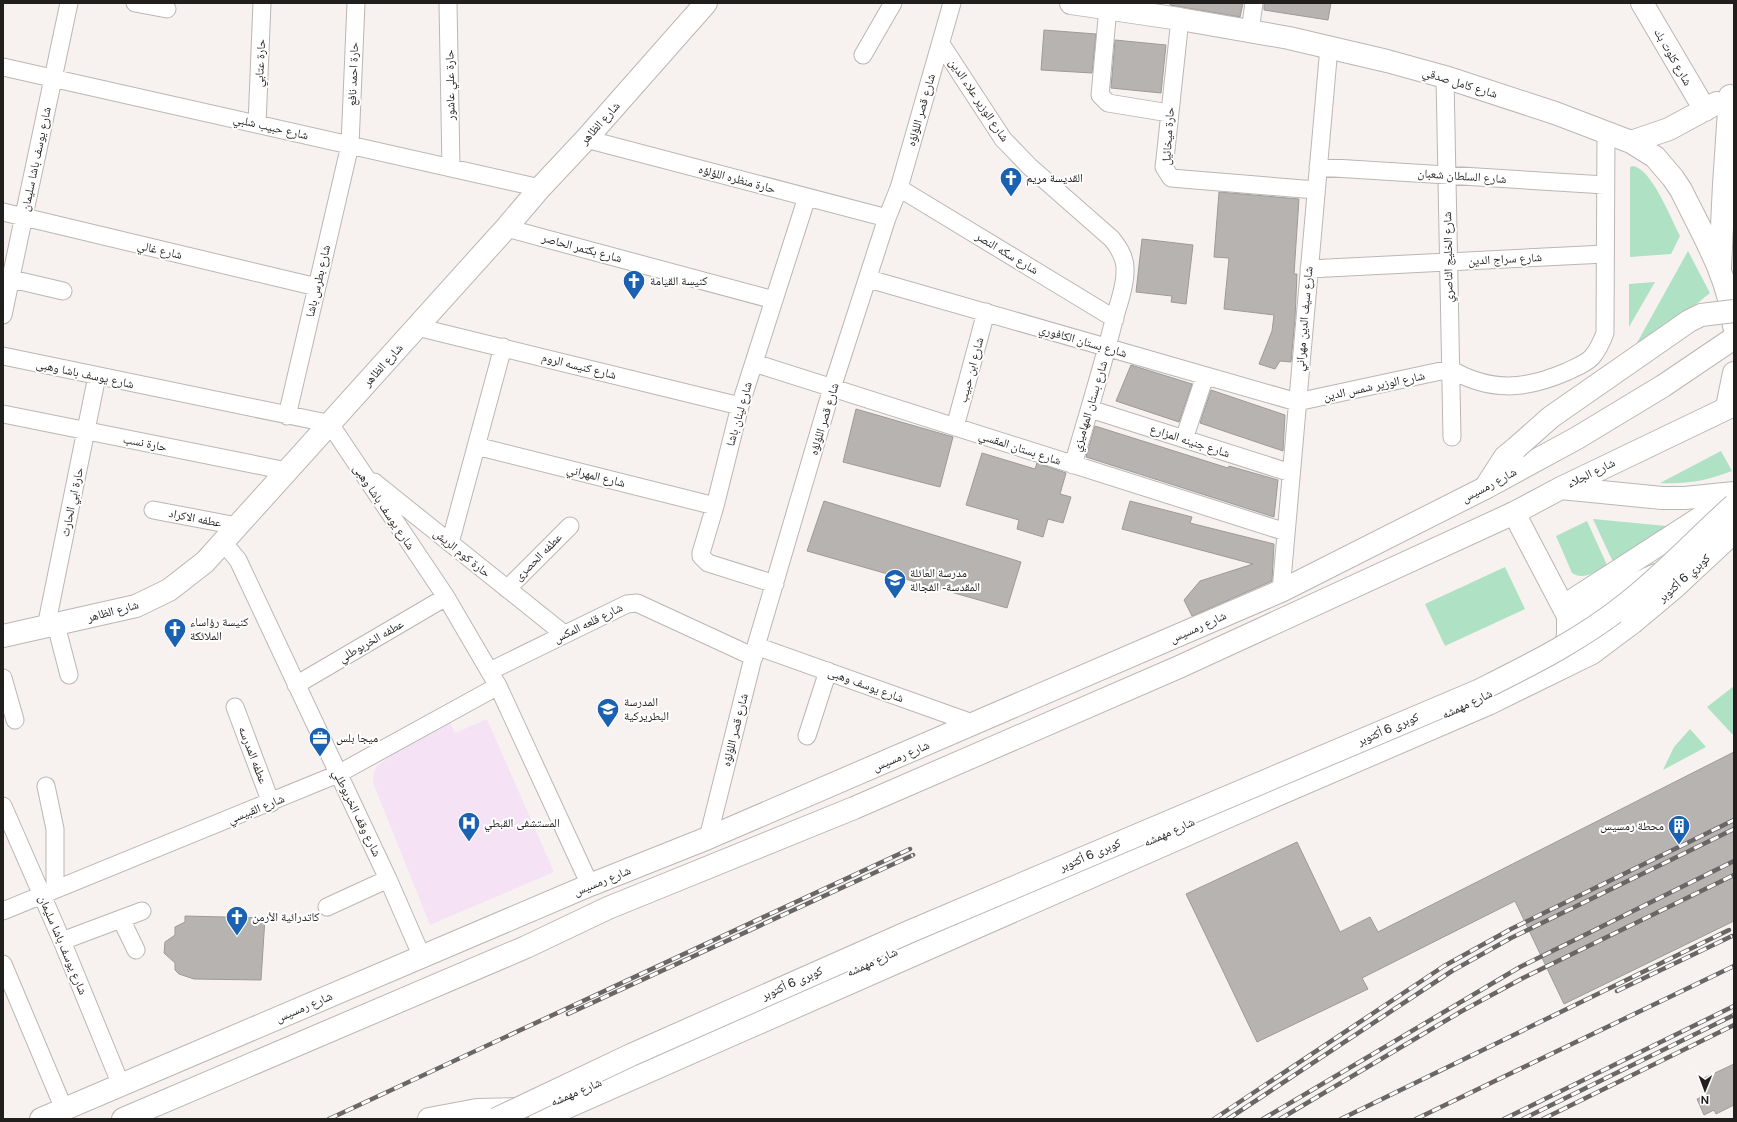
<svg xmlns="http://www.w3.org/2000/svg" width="1737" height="1122" font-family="'Public Sans','Noto Naskh Arabic',sans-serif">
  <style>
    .medical { fill: #f5e3f5 }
    .grass { fill: #afe1c4 }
    .building { fill: #b7b3b0; stroke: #9d9a97 }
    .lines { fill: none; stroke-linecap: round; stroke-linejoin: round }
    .street-casing { stroke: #bbb6b4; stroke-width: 19 }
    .secondary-casing { stroke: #bbb6b4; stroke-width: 24 }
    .primary-casing { stroke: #bbb6b4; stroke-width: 24 }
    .highway-casing { stroke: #bbb6b4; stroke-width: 24 }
    .street { stroke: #fff; stroke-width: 17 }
    .secondary { stroke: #fff; stroke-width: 22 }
    .primary { stroke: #fff; stroke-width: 22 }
    .highway { stroke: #fff; stroke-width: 22 }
    .rail-casing { stroke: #696665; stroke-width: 4.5 }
    .rail { stroke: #fff; stroke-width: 3; stroke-dasharray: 9; stroke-linecap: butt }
    .highway-bridge-casing { stroke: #bbb6b4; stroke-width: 24; stroke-linecap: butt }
    .highway-bridge { stroke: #fff; stroke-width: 22 }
    .labels { text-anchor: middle; stroke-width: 4; stroke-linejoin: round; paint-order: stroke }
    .street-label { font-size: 12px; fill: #211f1e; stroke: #fff }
    .poi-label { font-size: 12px; fill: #211f1e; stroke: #fff; text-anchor: start }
  </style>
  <rect width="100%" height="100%" fill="#f7f2f0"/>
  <path class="medical" d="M487,719L554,872L430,925L373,783L374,772L377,766L399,750L450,722L455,733Z"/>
  <path class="grass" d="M1633,166C1652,169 1671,219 1680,236L1671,254L1630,257V167Z
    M1688,251L1710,293L1628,359Z
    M1655,282L1629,327V284Z
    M1721,451L1732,471C1706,481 1687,484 1660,483Z
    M1593,519L1677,527L1613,562Z
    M1587,521L1607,565C1596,571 1584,581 1572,573L1556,536Z
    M1505,567L1525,609L1445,646L1425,604Z
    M1734,686V734H1732L1707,707Z
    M1690,729L1706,747L1663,770L1674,747Z"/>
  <path class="building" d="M1170,3H1243L1240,17L1170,5Z
    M1264,3H1331L1328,20L1264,10Z
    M1044,30L1096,34L1092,73L1041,70Z
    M1115,40L1166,45L1161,93L1111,88Z
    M1219,192L1299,199L1294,274H1297L1295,318L1291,362L1280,361L1275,369L1259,364L1272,331L1274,315L1224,309L1229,258L1214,257Z
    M1142,239L1193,245L1186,304L1171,302L1172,296L1136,292Z
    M1131,365L1192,384L1179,422L1116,401Z
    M1211,390L1285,415L1283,451L1200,423Z
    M856,409L953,437L940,487L843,462Z
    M1095,426L1228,468L1229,466L1278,480L1274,517L1086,457Z
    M982,453L1035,469L1037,463L1066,473L1060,494L1071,497L1063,523L1048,519L1043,537L1017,529L1019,520L966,505Z
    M824,501L1021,562L1007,608L807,551Z
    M1130,501L1192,517L1190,523L1274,544L1272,581L1192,616L1184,600L1200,581L1253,564L1122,529Z
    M1734,752V921L1564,1004L1515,901L1362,978L1368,989L1257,1042L1186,894L1297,842L1340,932L1370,917L1378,932Z
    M185,916L265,918L261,980L194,979L179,974L175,970V963L164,953L165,942L175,935V927L185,922Z
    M1734,1064V1105L1716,1114L1714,1110L1704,1115L1697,1099L1707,1095L1700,1080Z"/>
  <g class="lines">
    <g class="street-casing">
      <path id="street" d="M135,3L167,9
        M448,3L451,168
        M1108,8L1100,95L1108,103L1169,113
        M1180,19L1165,159L1164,167L1171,178L1316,190
        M1250,31L1254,3
        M941,44L1003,139L1030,167L1112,239C1120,249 1126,259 1125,272C1125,288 1118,305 1114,320C1102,369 1087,417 1073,465
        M863,55L893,3
        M3,67L540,188
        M1445,77L1452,437
        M257,124L262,3
        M586,139L887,218
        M1318,167L1605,185
        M899,188L1115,319
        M3,212L317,287
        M506,228L774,300
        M1309,269L1605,254
        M3,277L63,291
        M869,279L1297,402L1450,369C1490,392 1524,390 1566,372C1574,368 1586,364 1592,357C1598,350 1602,341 1605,333L1606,132
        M3,315L69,3
        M417,327L740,406
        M3,356L322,422L334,430L446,597L498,686L590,885
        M754,363L1286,532
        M1090,409L1291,473
        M3,414L287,471
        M287,416L350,145L356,3
        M955,427L986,312
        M1184,439L1205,376
        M476,446L715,506
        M374,482L564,634
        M153,510L237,526
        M223,542L238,560L388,879L422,957
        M450,543L503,347
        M775,584L708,563L701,556V553L715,506L740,406L807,197
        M507,589L570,526
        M1281,591L1329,47
        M56,625L69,675
        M46,627L97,376
        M756,646L975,724
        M490,671L627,604L637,603L754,657
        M3,678L15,720
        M296,685L446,597
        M235,707L271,803
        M807,736L828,671
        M46,786L55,829V889
        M3,806L62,941L121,1085
        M708,838L756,646L832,388L887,218L899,188L952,3
        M327,907L388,879
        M3,911L338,774L498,686
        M121,919L136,950
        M62,941L142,911
        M3,964L64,1109"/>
    </g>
    <g class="secondary-casing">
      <path id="secondary" d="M1071,3L1180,19L1289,38L1387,61L1445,77L1555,113L1631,142L1655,157L1673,178L1681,190C1702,233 1729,277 1734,326
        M1642,3L1705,110
        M1631,142L1669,129L1717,103
        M1720,268L1724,184L1730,96
        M1727,407L1734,373
        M3,636L136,606L169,590L205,562L506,228L540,188L586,139L706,3
        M1557,657L1566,645L1568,635V616L1573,600L1734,496
        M429,1119L477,1110L520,1109"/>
    </g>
    <g class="primary-casing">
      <path id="primary" d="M1561,488L1662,498H1685L1734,493
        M41,1119L590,885L708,838L1281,591L1485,488L1577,438L1663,386L1734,338
        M123,1119L526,947L608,908L854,808L1179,667L1514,513L1561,488L1734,405"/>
    </g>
    <g class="highway-casing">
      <path id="highway" d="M1485,488L1505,457L1516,448
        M1514,513L1568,616L1656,575
        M540,1119L1270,798L1488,704L1592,653L1632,623"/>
    </g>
    <use href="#street" class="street"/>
    <use href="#secondary" class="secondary"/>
    <use href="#primary" class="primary"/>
    <use href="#highway" class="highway"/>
    <g class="rail-casing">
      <path id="rail" d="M1617,991L1732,936
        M568,1014L913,855
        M329,1119L910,849
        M1214,1119L1444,966L1511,929L1734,820
        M1228,1119L1452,971L1511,938L1734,829
        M1263,1119L1520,967L1734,861
        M1280,1119L1462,1011L1523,978L1734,875
        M1341,1119L1729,930
        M1416,1119L1734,966
        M1504,1119L1734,1006
        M1523,1119L1734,1015
        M1543,1119L1734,1025"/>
    </g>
    <use href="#rail" class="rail"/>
    <g class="highway-bridge-casing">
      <path id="highway-bridge" d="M1516,448L1551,417L1689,321L1701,315L1734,311
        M1632,623L1675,587L1734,532
        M496,1119L631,1055L911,931L1478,691C1530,665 1581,640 1627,603C1665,573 1698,537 1734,505"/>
    </g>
    <use href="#highway-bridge" class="highway-bridge"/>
  </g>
  <defs>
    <g id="church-pin" transform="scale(1.15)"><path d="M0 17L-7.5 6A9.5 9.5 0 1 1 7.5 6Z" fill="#1b61b1" stroke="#fff"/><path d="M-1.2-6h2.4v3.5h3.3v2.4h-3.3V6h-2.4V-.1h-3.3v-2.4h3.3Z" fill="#fff"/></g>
    <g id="school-pin" transform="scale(1.15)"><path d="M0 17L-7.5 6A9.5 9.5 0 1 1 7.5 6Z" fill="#1b61b1" stroke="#fff"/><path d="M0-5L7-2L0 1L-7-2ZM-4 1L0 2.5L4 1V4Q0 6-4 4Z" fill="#fff"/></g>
    <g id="office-pin" transform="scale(1.15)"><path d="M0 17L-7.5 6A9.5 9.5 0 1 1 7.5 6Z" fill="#1b61b1" stroke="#fff"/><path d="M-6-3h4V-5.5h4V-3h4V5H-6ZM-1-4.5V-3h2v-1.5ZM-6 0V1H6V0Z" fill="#fff"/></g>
    <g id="hospital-pin" transform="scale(1.15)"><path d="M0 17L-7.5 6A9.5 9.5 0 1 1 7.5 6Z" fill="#1b61b1" stroke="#fff"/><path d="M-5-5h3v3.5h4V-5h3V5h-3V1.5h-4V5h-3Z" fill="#fff"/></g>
    <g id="building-pin" transform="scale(1.15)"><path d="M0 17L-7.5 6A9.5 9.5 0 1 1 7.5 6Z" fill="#1b61b1" stroke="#fff"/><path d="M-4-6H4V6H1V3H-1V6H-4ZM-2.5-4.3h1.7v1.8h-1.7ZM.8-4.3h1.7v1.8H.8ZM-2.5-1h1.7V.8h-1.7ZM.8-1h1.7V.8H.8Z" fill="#fff"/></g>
  </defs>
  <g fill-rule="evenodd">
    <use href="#church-pin" x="1011" y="178"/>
    <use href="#church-pin" x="634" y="281"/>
    <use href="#school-pin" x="895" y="580"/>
    <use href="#church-pin" x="175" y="629"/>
    <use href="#school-pin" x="608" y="709"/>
    <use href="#office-pin" x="320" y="738"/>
    <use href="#hospital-pin" x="469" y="823"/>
    <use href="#building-pin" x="1679" y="826"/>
    <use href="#church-pin" x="237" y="917"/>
  </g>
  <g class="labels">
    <g class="street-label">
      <text transform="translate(1673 57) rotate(60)" y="4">شارع كلوت بك</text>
      <text transform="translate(260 63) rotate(-87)" y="4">حارة عتابي</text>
      <text transform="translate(353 74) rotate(-88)" y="4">حارة احمد نافع</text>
      <text transform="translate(1460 83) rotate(17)" y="4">شارع كامل صدقي</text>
      <text transform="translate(450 85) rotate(-91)" y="4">حارة علي عاشور</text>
      <text transform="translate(979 100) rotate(56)" y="4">شارع الوزير علاء الدين</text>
      <text transform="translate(921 110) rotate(-74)" y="4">شارع قصر اللؤلؤه</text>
      <text transform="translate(600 123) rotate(-48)" y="4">شارع الظاهر</text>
      <text transform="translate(271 127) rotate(13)" y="4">شارع حبيب شلبي</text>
      <text transform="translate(1168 136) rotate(-86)" y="4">حارة ميخائيل</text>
      <text transform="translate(36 159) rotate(-78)" y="4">شارع يوسف باشا سليمان</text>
      <text transform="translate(1462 176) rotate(4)" y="4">شارع السلطان شعبان</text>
      <text transform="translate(737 179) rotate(15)" y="4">حارة منظره اللؤلؤه</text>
      <text transform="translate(582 248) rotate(15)" y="4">شارع بكتمر الحاصر</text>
      <text transform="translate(160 250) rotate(13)" y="4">شارع غالي</text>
      <text transform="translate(1007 253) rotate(31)" y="4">شارع سكه النصر</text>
      <text transform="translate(1448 257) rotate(-91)" y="4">شارع الخليج الناصري</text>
      <text transform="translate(1505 259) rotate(-3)" y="4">شارع سراج الدين</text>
      <text transform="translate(318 281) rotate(-77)" y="4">شارع بطرس باشا</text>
      <text transform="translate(1304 319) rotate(-85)" y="4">شارع سيف الدين مهراني</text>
      <text transform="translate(1083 341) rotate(16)" y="4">شارع بستان الكافوري</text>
      <text transform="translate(383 365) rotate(-48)" y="4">شارع الظاهر</text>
      <text transform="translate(579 366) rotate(14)" y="4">شارع كنيسه الروم</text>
      <text transform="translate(971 370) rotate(-75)" y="4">شارع ابن حبيب</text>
      <text transform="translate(85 374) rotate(12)" y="4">شارع يوسف باشا وهبى</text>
      <text transform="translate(1374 386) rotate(-12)" y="4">شارع الوزير شمس الدين</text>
      <text transform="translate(1090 406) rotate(-73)" y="4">شارع بستان المهاميزي</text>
      <text transform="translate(739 414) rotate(-74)" y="4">شارع لينان باشا</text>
      <text transform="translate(824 419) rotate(-73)" y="4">شارع قصر اللؤلؤه</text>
      <text transform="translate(1190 441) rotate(18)" y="4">شارع جنينه المزارع</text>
      <text transform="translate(145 443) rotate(11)" y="4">حارة نسب</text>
      <text transform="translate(1020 448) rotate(18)" y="4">شارع بستان المقسي</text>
      <text transform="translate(1591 473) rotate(-26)" y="4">شارع الجلاء</text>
      <text transform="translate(596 476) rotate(14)" y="4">شارع المهراني</text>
      <text transform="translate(1489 485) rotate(-28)" y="4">شارع رمسيس</text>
      <text transform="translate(72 502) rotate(-78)" y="4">حارة ابي الحارث</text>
      <text transform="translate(384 507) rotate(56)" y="4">شارع يوسف باشا وهبى</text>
      <text transform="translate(195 518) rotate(11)" y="4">عطفه الاكراد</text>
      <text transform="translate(462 553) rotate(39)" y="4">حارة كوم الريش</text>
      <text transform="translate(538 557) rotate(-45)" y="4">عطفه الحصرى</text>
      <text transform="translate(1684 578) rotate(-42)" y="4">كوبري 6 أكتوبر</text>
      <text transform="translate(113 611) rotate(-15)" y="4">شارع الظاهر</text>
      <text transform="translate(588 623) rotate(-26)" y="4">شارع قلعه المكس</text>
      <text transform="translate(1198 627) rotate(-24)" y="4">شارع رمسيس</text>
      <text transform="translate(371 641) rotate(-30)" y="4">عطفه الخربوطلي</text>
      <text transform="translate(866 685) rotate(20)" y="4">شارع يوسف وهبى</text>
      <text transform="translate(1467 704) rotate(-25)" y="4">شارع مهمشه</text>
      <text transform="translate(1388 729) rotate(-23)" y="4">كوبرى 6 أكتوبر</text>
      <text transform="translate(735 730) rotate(-76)" y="4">شارع قصر اللؤلؤه</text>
      <text transform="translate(253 755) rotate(69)" y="4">عطفه المدرسه</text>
      <text transform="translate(901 756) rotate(-23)" y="4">شارع رمسيس</text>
      <text transform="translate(256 809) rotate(-22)" y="4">شارع القبيسي</text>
      <text transform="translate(357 813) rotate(64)" y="4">شارع وقف الخربوطلي</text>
      <text transform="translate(1169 832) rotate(-24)" y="4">شارع مهمشه</text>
      <text transform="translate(1090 855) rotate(-23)" y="4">كوبرى 6 أكتوبر</text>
      <text transform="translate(602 881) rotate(-22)" y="4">شارع رمسيس</text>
      <text transform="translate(63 945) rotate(67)" y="4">شارع يوسف باشا سليمان</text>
      <text transform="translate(872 962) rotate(-24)" y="4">شارع مهمشه</text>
      <text transform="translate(792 983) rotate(-24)" y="4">كوبرى 6 أكتوبر</text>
      <text transform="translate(304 1007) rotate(-23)" y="4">شارع رمسيس</text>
      <text transform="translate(576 1092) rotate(-23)" y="4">شارع مهمشه</text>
    </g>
    <g class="poi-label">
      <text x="1026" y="182">القديسة مريم</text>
      <text x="650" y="285">كنيسة القيامة</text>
      <text x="910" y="577">مدرسة العائلة<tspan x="910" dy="14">المقدسة - الفجالة</tspan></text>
      <text x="190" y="626">كنيسة رؤاساء<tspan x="190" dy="14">الملائكة</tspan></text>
      <text x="624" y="706">المدرسة<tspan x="624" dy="14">البطريركية</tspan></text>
      <text x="336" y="742">ميجا بلس</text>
      <text x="484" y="827">المستشفى القبطي</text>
      <text x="1664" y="830" text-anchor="end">محطة رمسيس</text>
      <text x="252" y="921">كاتدرائية الأرمن</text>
    </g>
  </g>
  <rect width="1737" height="1122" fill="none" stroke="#211f1e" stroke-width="8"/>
  <g transform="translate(1705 1090) rotate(181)" stroke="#ffffff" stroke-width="3" paint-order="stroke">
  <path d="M0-3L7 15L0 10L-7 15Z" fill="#211f1e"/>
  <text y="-6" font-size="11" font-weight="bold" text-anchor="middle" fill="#211f1e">N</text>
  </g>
</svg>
